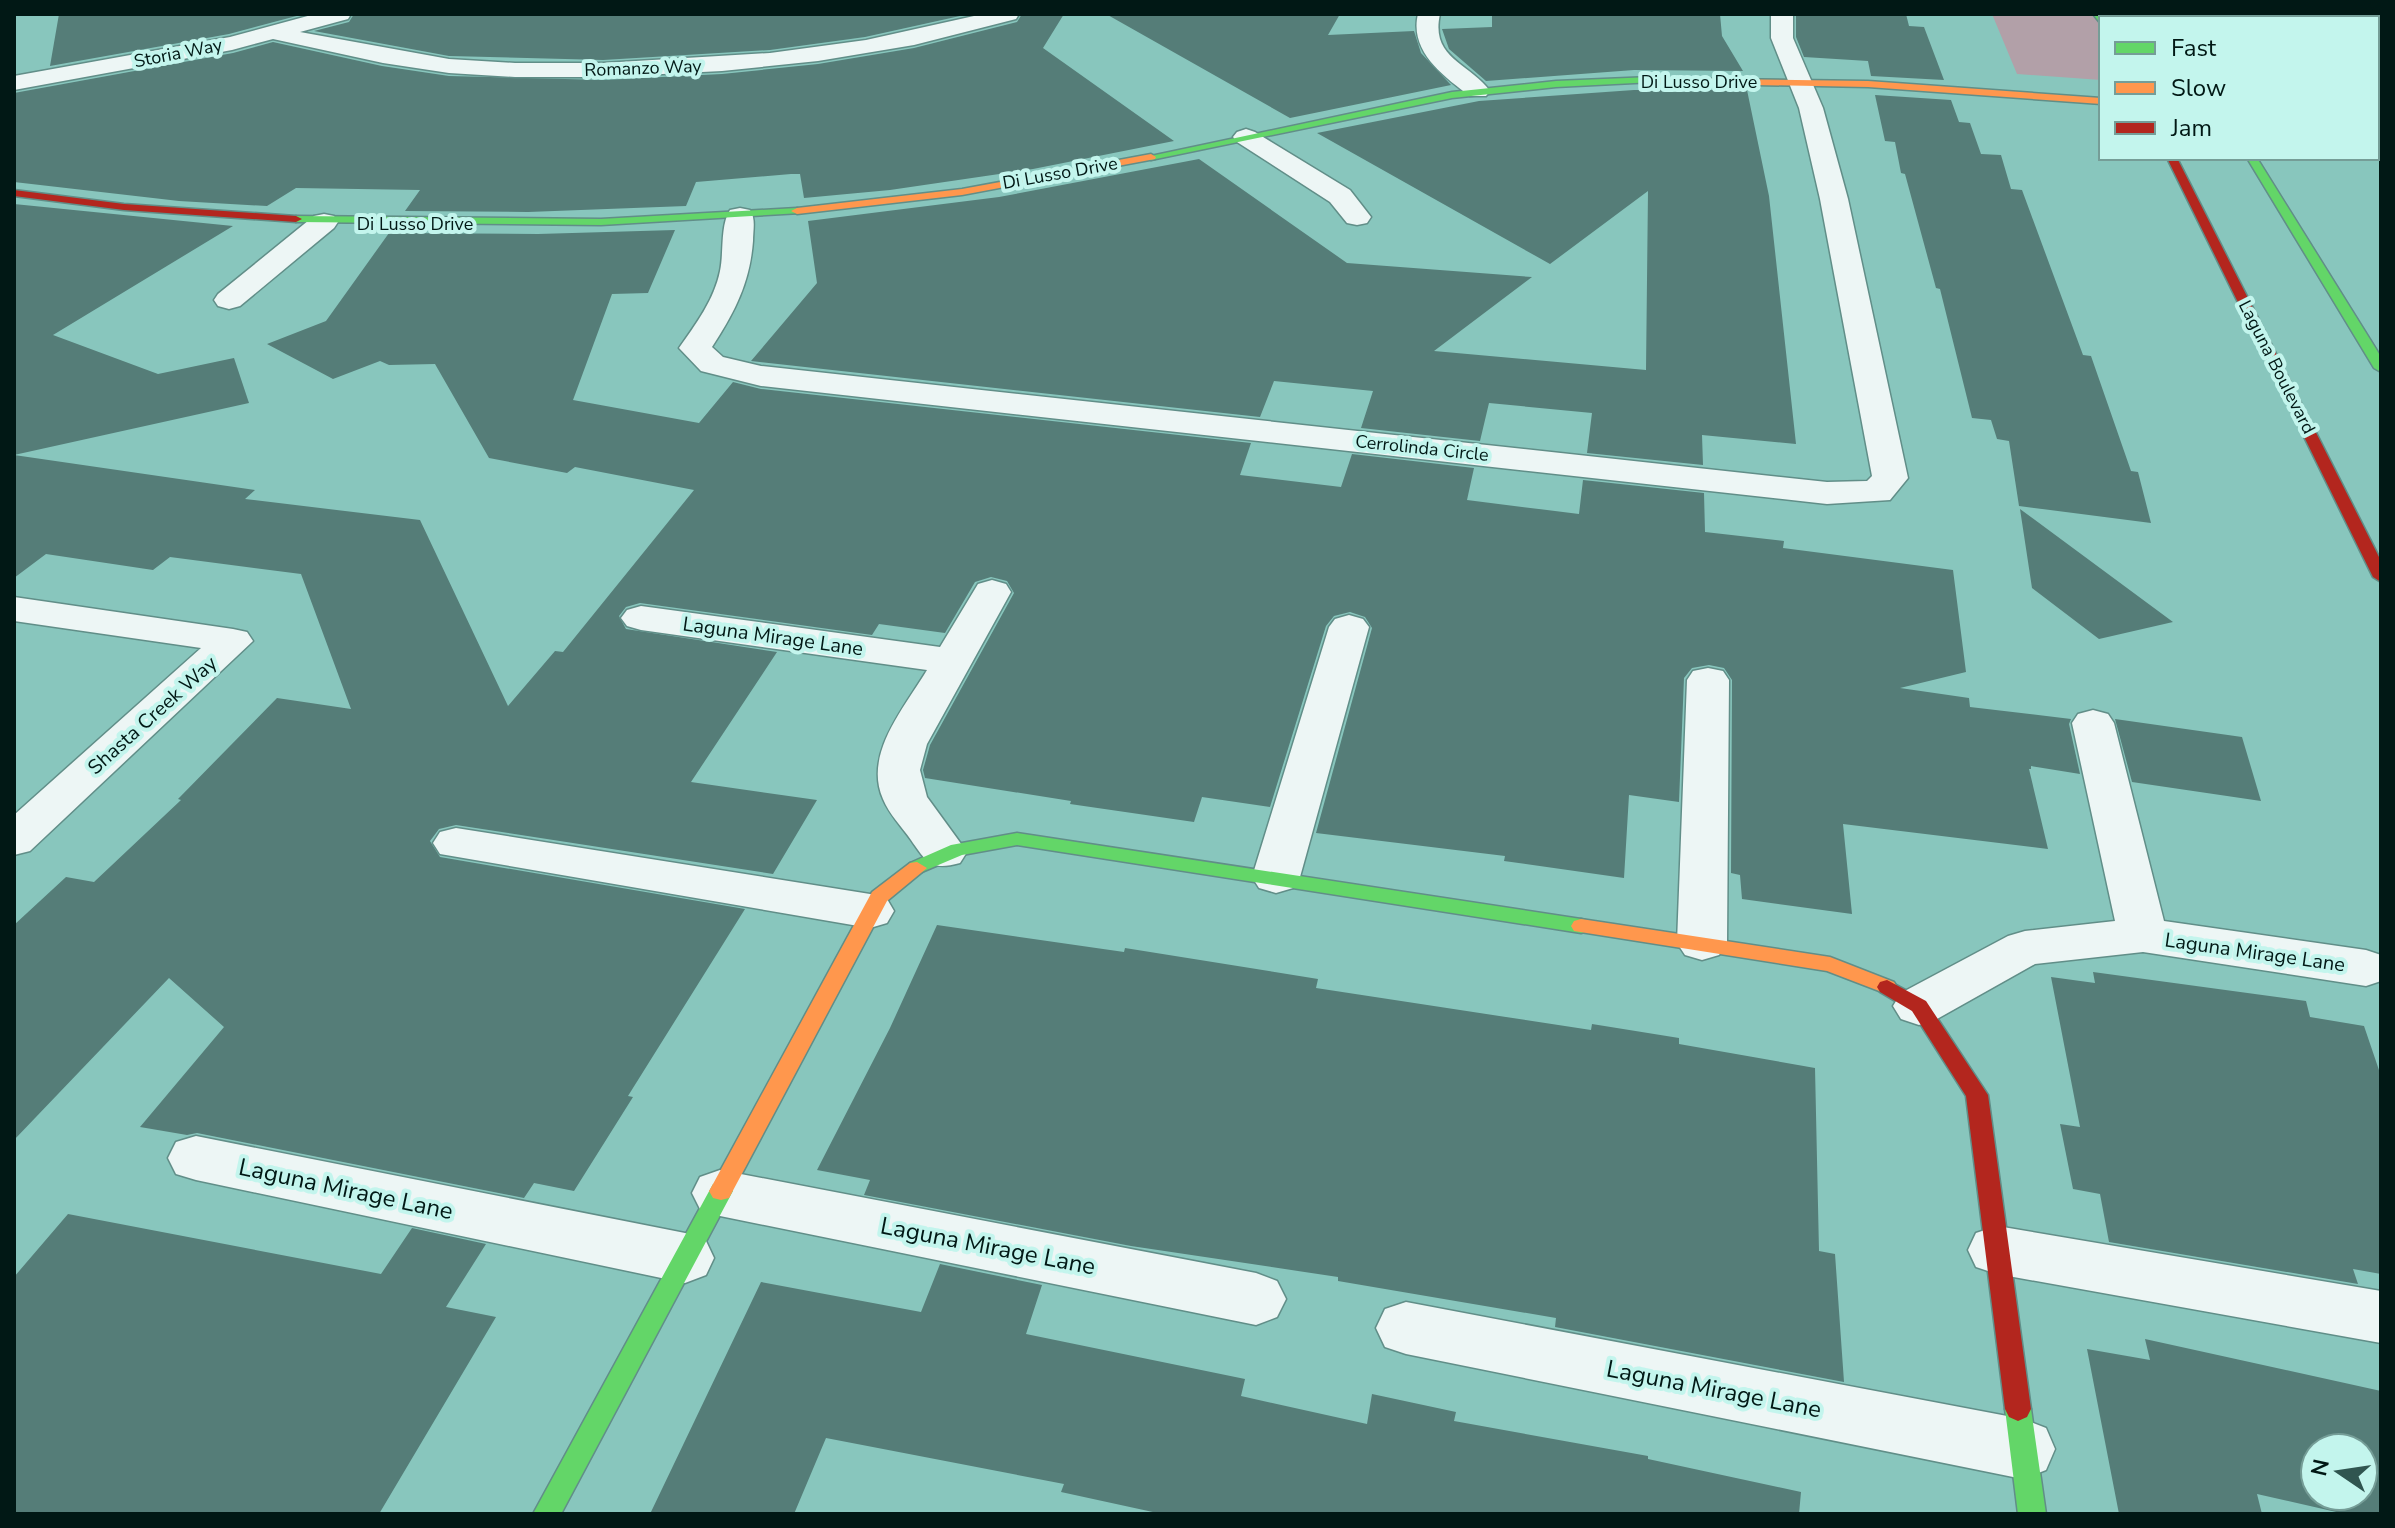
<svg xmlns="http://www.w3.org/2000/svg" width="2395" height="1528" font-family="'Nunito Sans',sans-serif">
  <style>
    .green { fill: #b2a0a8 }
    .building { fill: #557d78; fill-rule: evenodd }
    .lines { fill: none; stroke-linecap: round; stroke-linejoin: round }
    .street-casing { stroke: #618e88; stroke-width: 3 }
    .fast-casing { stroke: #618e88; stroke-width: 3 }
    .slow-casing { stroke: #618e88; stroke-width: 3 }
    .jam-casing { stroke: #618e88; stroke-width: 3 }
    .street { fill: #edf6f5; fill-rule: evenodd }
    .fast { fill: #63d668; fill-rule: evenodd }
    .slow { fill: #ff974d; fill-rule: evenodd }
    .jam { fill: #b3261e; fill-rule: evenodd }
    .labels { text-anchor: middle; stroke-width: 8; stroke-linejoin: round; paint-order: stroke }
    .far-street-label { font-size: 18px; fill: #011815; stroke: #c3f5ed }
    .street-label { font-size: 20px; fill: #011815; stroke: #c3f5ed }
    .near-street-label { font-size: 24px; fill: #011815; stroke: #c3f5ed }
  </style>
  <rect width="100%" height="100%" fill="#88c6bd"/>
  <path class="green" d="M1992,14H2260L2263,18H2101V80L2017,74Z"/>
  <path class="building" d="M59,14H304L229,34L50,66Z
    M354,14H969L865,37L770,50L603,60L449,56L314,31L349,22Z
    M1022,14H1064L1043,48L1174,141L1033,169L890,190L804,198L800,174H791L696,182L686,206L528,212L405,211L420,190L296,188L267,206L179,201L14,182V93L233,53L273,42L382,66L449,76L603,80L722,74L818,64L914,48L1017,22Z
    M1106,14H1340L1328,35L1414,31L1421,53L1451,85L1290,118Z
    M1492,14H1720L1722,36L1743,71L1634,70L1486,81L1449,49L1442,29L1492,27Z
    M1796,14H1906L1909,26L1924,27L1944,80L1871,76L1868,61L1804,57L1796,37Z
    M1634,90H1747L1769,196L1796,444L1702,435L1703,465L1587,453L1592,413L1489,403L1480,441L1361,428L1373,391L1274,381L1260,417L751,361L817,283L808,221L999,197L1199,159L1347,263L1532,277L1434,351L1646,370L1648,191L1550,264L1317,133L1479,101Z
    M1875,95L1951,100L1959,122L1970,123L1981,154L2001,155L2011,189L2022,190L2083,355L2091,356L2131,471L2138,472L2151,523L2019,506L2009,441L1997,439L1991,420L1972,418L1940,289L1936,288L1905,174L1901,173L1895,142L1885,141Z
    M14,204L233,226L53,335L158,374L234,358L249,403L14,455Z
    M675,230L648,293L612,294L573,400L699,423L733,382L761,389L1251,443L1240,475L1341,487L1352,454L1474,468L1467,500L1579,514L1583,480L1704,493L1705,532L1784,541L1783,548L1953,570L1966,672L1900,688L1969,698L1970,707L2071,719L2069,724L2080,774L2031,766V769H2029L2048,849L1843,824L1852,914L1742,899L1740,875L1731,873L1732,680L1724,668L1709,665L1692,668L1684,678L1679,802L1629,795L1624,878L1504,861L1505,856L1316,833L1372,628L1365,617L1350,612L1334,616L1326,626L1270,807L1202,797L1194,822L1070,804L1071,801L925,778L923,770L930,745L1014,593L1007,581L991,577L975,582L945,633L879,624L872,635L640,603L626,607L619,616L626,629L777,652L691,782L817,800L773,874L456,825L439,829L430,841L440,857L745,909L628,1096L633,1097L574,1191L534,1183L524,1198L197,1133L187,1135L140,1127L224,1027L169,978L14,1140V925L66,877L94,882L181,800L178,799L277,698L351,709L301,574L170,557L153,570L46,554L14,578V455L255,490L245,499L420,520L508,706L555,651L563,652L694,490L575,467L567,473L489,458L435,364L389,365L380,361L333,379L267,344L326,321L389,233L538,234Z
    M2020,509L2173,622L2099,639L2032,588Z
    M2115,719L2242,737L2261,801L2132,782Z
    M937,925L1124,952L1125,948L1318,979L1316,988L1591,1030L1592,1024L1679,1038V1044L1815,1068L1819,1251L1835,1254L1844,1382L1555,1327L1556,1318L1338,1281V1277L1131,1246L864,1195L870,1180L817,1170L890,1028Z
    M2093,972L2306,1001L2310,1017L2364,1026L2381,1076V1274L2353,1269L2358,1284L2109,1242L2100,1194L2073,1189L2060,1124L2080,1127L2051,977L2095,983Z
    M68,1214L381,1274L412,1228L486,1244L446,1307L496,1317L379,1514H14V1277Z
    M940,1264L1042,1285L1026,1334L1245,1379L1241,1396L1367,1424L1372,1394L1456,1412L1454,1421L1648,1456V1459L1801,1492L1799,1514H1162L1061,1492L1064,1484L826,1438L794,1514H650L761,1282L921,1312Z
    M2145,1339L2381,1391V1514H2345L2257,1494L2262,1514H2119L2087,1349L2150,1360ZM2315,1448H2363V1496H2315Z"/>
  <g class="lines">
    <g class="street-casing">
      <path id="street" d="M315,14H351L348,19L300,32L449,59L515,63H603L770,53L866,40L983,14H1019L1016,19L914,45L818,61L722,71L603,77H515L449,73L383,63L273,39L232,50L14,90V76L230,37Z
        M1418,14H1440C1430,59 1470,63 1490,91L1486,96H1470C1443,76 1409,51 1418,14Z
        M1771,14H1793V38L1823,108L1848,199L1908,478L1890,500L1827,504L761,386L701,371L679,348C696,324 714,300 720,271C724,253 720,225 730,210L740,208L750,210C756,219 753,230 753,241C750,282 735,312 712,347L723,357L761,366L1827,482L1867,481L1872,476L1820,199L1799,108L1771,38Z
        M1246,129L1255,132L1350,190L1371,217L1367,223L1357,225L1347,223L1330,202L1237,142L1233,137L1237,132Z
        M324,214L334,216L338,222L334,228L240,306L229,309L218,306L214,300L218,294L314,216Z
        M992,580L1006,584L1011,592L927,744L920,770L927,797L967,852L960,863C931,871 927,863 911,840C902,827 889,814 883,799C863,754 905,707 927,670L641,630L627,626L621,618L627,610L641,606L940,647L978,584Z
        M14,597L233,629L247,632L253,641L30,851L14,855V815L201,648L14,621Z
        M1349,615L1363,619L1369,627L1300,877L1293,888L1276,893L1259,888L1252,877L1329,627L1335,619Z
        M1708,668L1723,671L1729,680L1727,943L1719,955L1702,960L1685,955L1677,943L1687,680L1693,671Z
        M2093,710L2108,714L2114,723L2164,921L2366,950L2381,955V981L2366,986L2143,952L2035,964L1937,1019L1919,1025L1901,1019L1893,1006L1901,993L2008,936L2025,931L2115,921L2072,723L2078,714Z
        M456,828L870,894L887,899L894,911L887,923L870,928L440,854L433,843L440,832Z
        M196,1136L685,1233L706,1241L714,1258L706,1275L685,1283L196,1180L176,1174L168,1158L176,1142Z
        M720,1170L1256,1273L1277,1281L1286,1299L1277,1317L1256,1325L720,1216L700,1209L692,1193L700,1177Z
        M1997,1226L2381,1291V1343L1997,1274L1976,1267L1968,1250L1976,1233Z
        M1406,1302L2023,1419L2046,1428L2055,1449L2046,1470L2023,1479L1406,1354L1385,1347L1376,1328L1385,1309Z"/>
    </g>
    <g class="fast-casing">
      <path id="fast" d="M2093,14H2101L2104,18H2101V24Z
        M2160,14H2168L2170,18H2162Z
        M1651,77L1656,80L1654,82L1556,87L1452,98L1151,160L1146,157L1452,92L1556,81Z
        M2247,158H2257L2381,357V372L2374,368Z
        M797,208L801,209V213L601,225L296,222L290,219L296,216L601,219Z
        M1017,833L1581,919L1588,921L1591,926L1588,931L1581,933L1017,845L962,855L917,874L907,868L910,863L951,845Z
        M721,1182L729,1184L733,1191L561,1514H533L713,1184Z
        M2018,1397L2027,1401L2031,1409L2046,1514H2018L2005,1409L2009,1401Z"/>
    </g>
    <g class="slow-casing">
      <path id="slow" d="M1648,78L1868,81L2101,98V104L1868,87L1651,83L1646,80Z
        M1151,154L1156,157L1155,159L962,195L797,214L791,211L797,208L962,189Z
        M917,862L927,868L887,901L729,1198L721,1200L713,1198L709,1191L713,1184L872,892L910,863Z
        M1581,919L1830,957L1894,982L1897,987L1894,992L1887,994L1827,971L1574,931L1571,926L1574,921Z"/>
    </g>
    <g class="jam-casing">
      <path id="jam" d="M2377,117H2381V123H2377Z
        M2167,158H2177L2381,561V582L2373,577Z
        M14,190L124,204L296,216L302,219L296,222L124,210L14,196Z
        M1887,980L1926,1001L1988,1095L2031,1409L2027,1417L2018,1421L2009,1417L2005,1409L1966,1096L1912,1011L1880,992L1877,987L1880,982Z"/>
    </g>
    <use href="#street" class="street"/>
    <use href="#fast" class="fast"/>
    <use href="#slow" class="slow"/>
    <use href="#jam" class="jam"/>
  </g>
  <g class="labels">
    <g class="far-street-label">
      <text transform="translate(178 53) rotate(-11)" y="6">Storia Way</text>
      <text transform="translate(643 68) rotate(-2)" y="6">Romanzo Way</text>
      <text x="1699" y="88">Di Lusso Drive</text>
      <text transform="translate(1060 173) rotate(-10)" y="6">Di Lusso Drive</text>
      <text x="415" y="230">Di Lusso Drive</text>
      <text transform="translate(2277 367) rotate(63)" y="6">Laguna Boulevard</text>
      <text transform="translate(1422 448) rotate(6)" y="6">Cerrolinda Circle</text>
    </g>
    <g class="street-label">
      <text transform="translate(773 636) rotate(8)" y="7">Laguna Mirage Lane</text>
      <text transform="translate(152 715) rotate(-42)" y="7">Shasta Creek Way</text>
      <text transform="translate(2255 952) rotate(8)" y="7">Laguna Mirage Lane</text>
    </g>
    <g class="near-street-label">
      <text transform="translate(346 1189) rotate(12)" y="8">Laguna Mirage Lane</text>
      <text transform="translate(988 1246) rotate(11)" y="8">Laguna Mirage Lane</text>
      <text transform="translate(1714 1389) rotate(11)" y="8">Laguna Mirage Lane</text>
    </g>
  </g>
  <rect width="2395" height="1528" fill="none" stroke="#011815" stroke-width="32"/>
  <rect x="2099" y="16" width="280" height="144" fill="#c3f5ed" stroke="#759d97" stroke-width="2"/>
  <rect x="2115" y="42" width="40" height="12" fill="#63d668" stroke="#759d97" stroke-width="2"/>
  <text x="2171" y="56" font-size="24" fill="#011815">Fast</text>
  <rect x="2115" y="82" width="40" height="12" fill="#ff974d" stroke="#759d97" stroke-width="2"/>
  <text x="2171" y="96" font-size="24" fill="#011815">Slow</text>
  <rect x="2115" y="122" width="40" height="12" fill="#b3261e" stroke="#759d97" stroke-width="2"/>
  <text x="2171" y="136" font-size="24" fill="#011815">Jam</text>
  <g transform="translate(2339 1472) rotate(283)"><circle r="38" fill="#c3f5ed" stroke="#759d97" stroke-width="2"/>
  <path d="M0-6L14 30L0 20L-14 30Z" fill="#305550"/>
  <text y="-12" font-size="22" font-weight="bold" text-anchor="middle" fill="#011815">N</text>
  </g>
</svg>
